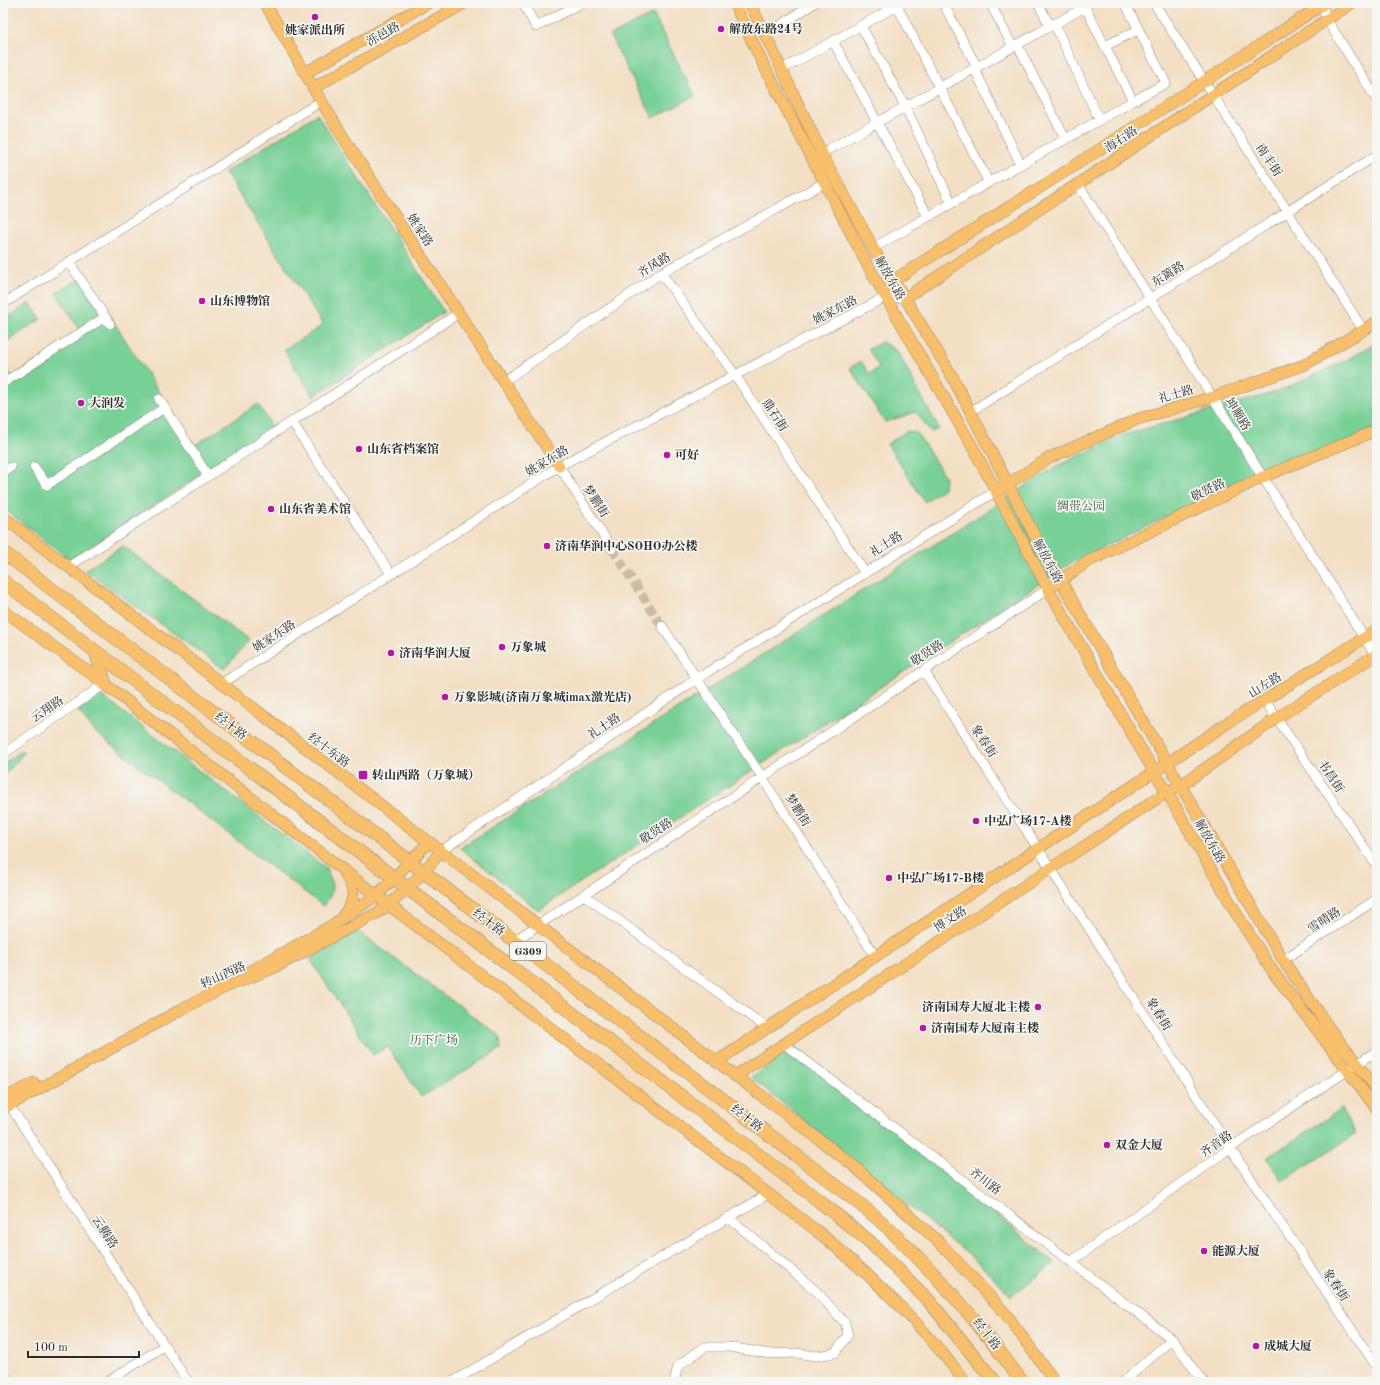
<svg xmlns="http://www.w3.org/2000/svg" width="1380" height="1385" font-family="'Old Standard TT','Noto Serif SC',serif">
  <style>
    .green { fill: #77d096; stroke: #517e60 }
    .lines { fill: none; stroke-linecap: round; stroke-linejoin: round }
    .minor-tunnel { stroke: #cbbba5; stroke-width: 9; stroke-dasharray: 9 4.5; stroke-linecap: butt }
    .minor-casing { stroke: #8f8577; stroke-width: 10 }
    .major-casing { stroke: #8f8577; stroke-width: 12 }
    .highway-casing { stroke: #8f8577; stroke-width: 14 }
    .minor { stroke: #fff; stroke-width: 9 }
    .major { stroke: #f8bf6c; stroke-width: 11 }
    .highway { stroke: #f8bf6c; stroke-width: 13 }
    .poi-dot { fill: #b5179e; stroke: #f6f6f2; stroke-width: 1.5 }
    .labels { text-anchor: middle; stroke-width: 3.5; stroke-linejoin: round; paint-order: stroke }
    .shield { fill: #f6f6f2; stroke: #686867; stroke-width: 1 }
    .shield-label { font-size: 11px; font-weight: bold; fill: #2b2b2b }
    .poi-label { font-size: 12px; font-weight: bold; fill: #2b2b2b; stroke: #f6f6f2; text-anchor: start }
    .street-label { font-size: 12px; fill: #2b2b2b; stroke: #f6f6f2 }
    .park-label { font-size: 12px; fill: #425d4b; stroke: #f6f6f2 }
  </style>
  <rect width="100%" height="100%" fill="#f6f6f2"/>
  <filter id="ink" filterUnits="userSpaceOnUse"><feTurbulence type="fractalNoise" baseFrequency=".025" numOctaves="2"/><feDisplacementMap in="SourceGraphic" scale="8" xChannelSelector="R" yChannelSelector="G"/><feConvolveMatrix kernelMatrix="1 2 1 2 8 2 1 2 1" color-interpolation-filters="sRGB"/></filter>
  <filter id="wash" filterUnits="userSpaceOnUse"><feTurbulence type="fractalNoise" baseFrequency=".012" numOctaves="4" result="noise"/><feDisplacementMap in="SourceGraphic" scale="16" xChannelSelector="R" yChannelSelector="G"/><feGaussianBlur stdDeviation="0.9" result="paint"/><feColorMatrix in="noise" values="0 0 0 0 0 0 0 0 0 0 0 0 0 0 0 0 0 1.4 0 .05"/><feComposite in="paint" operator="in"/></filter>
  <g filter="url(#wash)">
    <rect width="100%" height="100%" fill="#f3dfc3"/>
    <path class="green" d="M653,14L695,96L653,118L610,36Z
      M317,114L444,312L313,396L284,350L323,325L225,172Z
      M84,276L194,446L258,404L273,428L70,560L3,508V362L12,377L82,333L56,293Z
      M30,303L41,319L3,344V320Z
      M1377,341V434L1274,465L1071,563L538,910L460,848L1057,466L1123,435L1280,391L1351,358Z
      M882,342L897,351L939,429L931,432L916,412L885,422L850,368L861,361L869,374L879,367L868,349Z
      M907,431L917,433L945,477L944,488L925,502L887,444Z
      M123,546L249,641L224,669L85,570Z
      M99,694L326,868C333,885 336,891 323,906L96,733L78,711Z
      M22,750L24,753L3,777V764Z
      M357,931L500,1036L501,1049L421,1097L388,1047L373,1055L310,959Z
      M795,1048L1055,1263L1011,1296L981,1265L751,1077Z
      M1341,1109L1356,1134L1282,1181L1267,1158Z"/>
  </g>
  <g filter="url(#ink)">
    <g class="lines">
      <path class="minor-tunnel" d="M612,549L662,626"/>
      <g class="minor-casing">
        <path id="minor" d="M523,3L536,27L581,3
          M943,3L977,67
          M990,3L1013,47
          M1038,3L1050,26
          M1083,3L1133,101L1166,83L1125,3
          M1154,3L1364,331
          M1321,3L1327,20L1377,100
          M897,6L988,181
          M1054,23L1099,119
          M861,26L905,106L951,202
          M765,36L814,3
          M833,41L928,216
          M1017,44L1065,138
          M1105,46L1138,30
          M974,68L1020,163
          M781,70L902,3
          M822,153L1085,7
          M1078,184L1377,658
          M873,248L1133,101
          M69,262L110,324
          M661,273L735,375L865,573
          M3,304L321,101
          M504,381L661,273L824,183
          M3,383L105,317
          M159,399L208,476
          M970,412L1377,155
          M292,422L391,574
          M559,466L612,549
          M34,467L47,485L164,408
          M3,472L11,467
          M68,567L459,313
          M662,626L762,777L875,956
          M924,671L1230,1148L1377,1367
          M221,684L559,466L886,297L905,298
          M1265,701L1377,866
          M3,754L105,684
          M441,851L698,678L996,491
          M584,895L767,1028
          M514,941L1048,589
          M1283,960L1377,899
          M784,1044L1172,1339L1204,1382
          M7,1101L188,1382
          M1072,1261L1230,1148L1377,1051
          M3,1372L10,1382
          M107,1382L164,1346
          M452,1382L768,1194
          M674,1382L678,1366L705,1347H729L770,1354L796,1353L815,1356L835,1353L848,1335L845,1323L816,1291L728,1217
          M1123,1382L1172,1339"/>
      </g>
      <g class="major-casing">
        <path id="major" d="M265,3L321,101L347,143L559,466
          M734,3L762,62L869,268L972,446L1048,589L1143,753L1167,792L1239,918L1273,972L1377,1109
          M750,3L823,156L877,255L905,298L952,376L1039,544L1283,960L1329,1028L1377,1089
          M305,73L428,3
          M313,88L465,3
          M891,286L894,280L1071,168L1325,3
          M905,298L1352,3
          M1001,488L1049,458L1138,419L1213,397L1304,365L1377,322
          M3,517L854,1166L938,1241L1006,1314L1055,1382
          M1055,584L1087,562L1263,477L1377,430
          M3,610L105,684L343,870L817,1231C872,1276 923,1325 965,1382
          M343,915C357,899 355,891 345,874
          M250,971L329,927L377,895L429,842
          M716,1062L1229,722L1377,630
          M735,1076L1167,792L1180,786L1277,718L1377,654
          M3,1099L34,1083
          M3,1109L182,1009L226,987L274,968L379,912C403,895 423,874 441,851"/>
      </g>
      <g class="highway-casing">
        <path id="highway" d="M3,552L834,1184C852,1198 871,1212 888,1228C938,1275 982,1326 1022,1382
          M3,581L818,1200L870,1242L929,1301L995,1382
          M96,652L105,684"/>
      </g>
      <use href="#minor" class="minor"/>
      <use href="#major" class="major"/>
      <use href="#highway" class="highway"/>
    </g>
  </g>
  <g class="poi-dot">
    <circle cx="315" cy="17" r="4"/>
    <circle cx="721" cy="29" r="4"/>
    <circle cx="202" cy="301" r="4"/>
    <circle cx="81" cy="403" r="4"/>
    <circle cx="359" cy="449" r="4"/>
    <circle cx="667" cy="455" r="4"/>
    <circle cx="271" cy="509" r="4"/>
    <circle cx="547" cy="546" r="4"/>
    <circle cx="502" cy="647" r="4"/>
    <circle cx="391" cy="653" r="4"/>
    <circle cx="445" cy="697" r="4"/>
    <rect x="358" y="770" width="10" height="10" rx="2"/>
    <circle cx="976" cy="821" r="4"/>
    <circle cx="889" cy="878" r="4"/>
    <circle cx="1038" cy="1007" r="4"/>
    <circle cx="923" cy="1028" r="4"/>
    <circle cx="1107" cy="1145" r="4"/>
    <circle cx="1204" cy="1251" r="4"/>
    <circle cx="1256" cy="1346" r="4"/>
  </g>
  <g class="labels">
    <rect class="shield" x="510" y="942" width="36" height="18" rx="3"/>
    <g class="shield-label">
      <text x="528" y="955">G309</text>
    </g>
    <g class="poi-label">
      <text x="729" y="33">解放东路24号</text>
      <text x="315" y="34" text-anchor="middle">姚家派出所</text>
      <text x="210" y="305">山东博物馆</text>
      <text x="89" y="407">大润发</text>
      <text x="367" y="453">山东省档案馆</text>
      <text x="675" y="459">可好</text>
      <text x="279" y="513">山东省美术馆</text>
      <text x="555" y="550">济南华润中心SOHO办公楼</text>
      <text x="510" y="651">万象城</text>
      <text x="399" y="657">济南华润大厦</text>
      <text x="453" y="701">万象影城(济南万象城imax激光店)</text>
      <text x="372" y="779">转山西路（万象城）</text>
      <text x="984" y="825">中弘广场17-A楼</text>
      <text x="897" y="882">中弘广场17-B楼</text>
      <text x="1030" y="1011" text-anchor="end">济南国寿大厦北主楼</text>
      <text x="931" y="1032">济南国寿大厦南主楼</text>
      <text x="1115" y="1149">双金大厦</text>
      <text x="1212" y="1255">能源大厦</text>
      <text x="1264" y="1350">成城大厦</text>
    </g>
    <g class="street-label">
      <text transform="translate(383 34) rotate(-29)" y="4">泺邑路</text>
      <text transform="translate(1121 139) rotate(-34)" y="4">海右路</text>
      <text transform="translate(1269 160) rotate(57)" y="4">南丰街</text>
      <text transform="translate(420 230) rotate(57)" y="4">姚家路</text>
      <text transform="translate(654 265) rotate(-32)" y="4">齐风路</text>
      <text transform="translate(1168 274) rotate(-32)" y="4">东篱路</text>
      <text transform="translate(890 278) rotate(60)" y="4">解放东路</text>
      <text transform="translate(835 310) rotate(-27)" y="4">姚家东路</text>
      <text transform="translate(1176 394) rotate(-16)" y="4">礼士路</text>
      <text transform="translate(1238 414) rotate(58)" y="4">坤顺路</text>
      <text transform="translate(775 415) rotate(57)" y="4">鼎石街</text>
      <text transform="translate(547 461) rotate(-31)" y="4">姚家东路</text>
      <text transform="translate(1208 490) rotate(-26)" y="4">敬贤路</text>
      <text transform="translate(596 501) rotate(57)" y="4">梦鹏街</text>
      <text transform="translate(886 544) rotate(-32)" y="4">礼士路</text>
      <text transform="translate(1048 561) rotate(61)" y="4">解放东路</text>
      <text transform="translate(274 636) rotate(-33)" y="4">姚家东路</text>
      <text transform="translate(927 653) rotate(-33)" y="4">敬贤路</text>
      <text transform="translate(1265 685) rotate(-32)" y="4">山左路</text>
      <text transform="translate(47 709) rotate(-34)" y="4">云翔路</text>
      <text transform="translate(231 726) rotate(37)" y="4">经十路</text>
      <text transform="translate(604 726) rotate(-34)" y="4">礼士路</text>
      <text transform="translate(984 741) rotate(57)" y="4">象春街</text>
      <text transform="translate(329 750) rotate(37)" y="4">经十东路</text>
      <text transform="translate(1331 776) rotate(56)" y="4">书昌街</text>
      <text transform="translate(798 810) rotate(58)" y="4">梦鹏街</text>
      <text transform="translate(656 831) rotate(-33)" y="4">敬贤路</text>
      <text transform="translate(1210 841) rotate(60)" y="4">解放东路</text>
      <text transform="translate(950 919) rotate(-33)" y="4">博文路</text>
      <text transform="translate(1324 920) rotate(-33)" y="4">雪晴路</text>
      <text transform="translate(489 922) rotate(37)" y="4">经十路</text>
      <text transform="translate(223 975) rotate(-24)" y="4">转山西路</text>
      <text transform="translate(1159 1014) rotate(58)" y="4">象春街</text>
      <text transform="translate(747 1118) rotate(37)" y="4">经十路</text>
      <text transform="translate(1216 1144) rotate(-35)" y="4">齐音路</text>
      <text transform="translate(985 1181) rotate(37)" y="4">齐川路</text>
      <text transform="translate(105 1232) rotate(57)" y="4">云腾路</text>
      <text transform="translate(1336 1285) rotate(56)" y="4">象春街</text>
      <text transform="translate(987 1334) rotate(52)" y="4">经十路</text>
    </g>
    <g class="park-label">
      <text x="1081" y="510">绸带公园</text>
      <text x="434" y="1044">历下广场</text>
    </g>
  </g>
  <rect width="1380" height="1385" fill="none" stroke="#f6f6f2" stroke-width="16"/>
  <path d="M28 1351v6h111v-6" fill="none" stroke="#2b2b2b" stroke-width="2"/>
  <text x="34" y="1351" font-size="12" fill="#2b2b2b" stroke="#f6f6f2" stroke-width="3" paint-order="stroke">100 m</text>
</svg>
